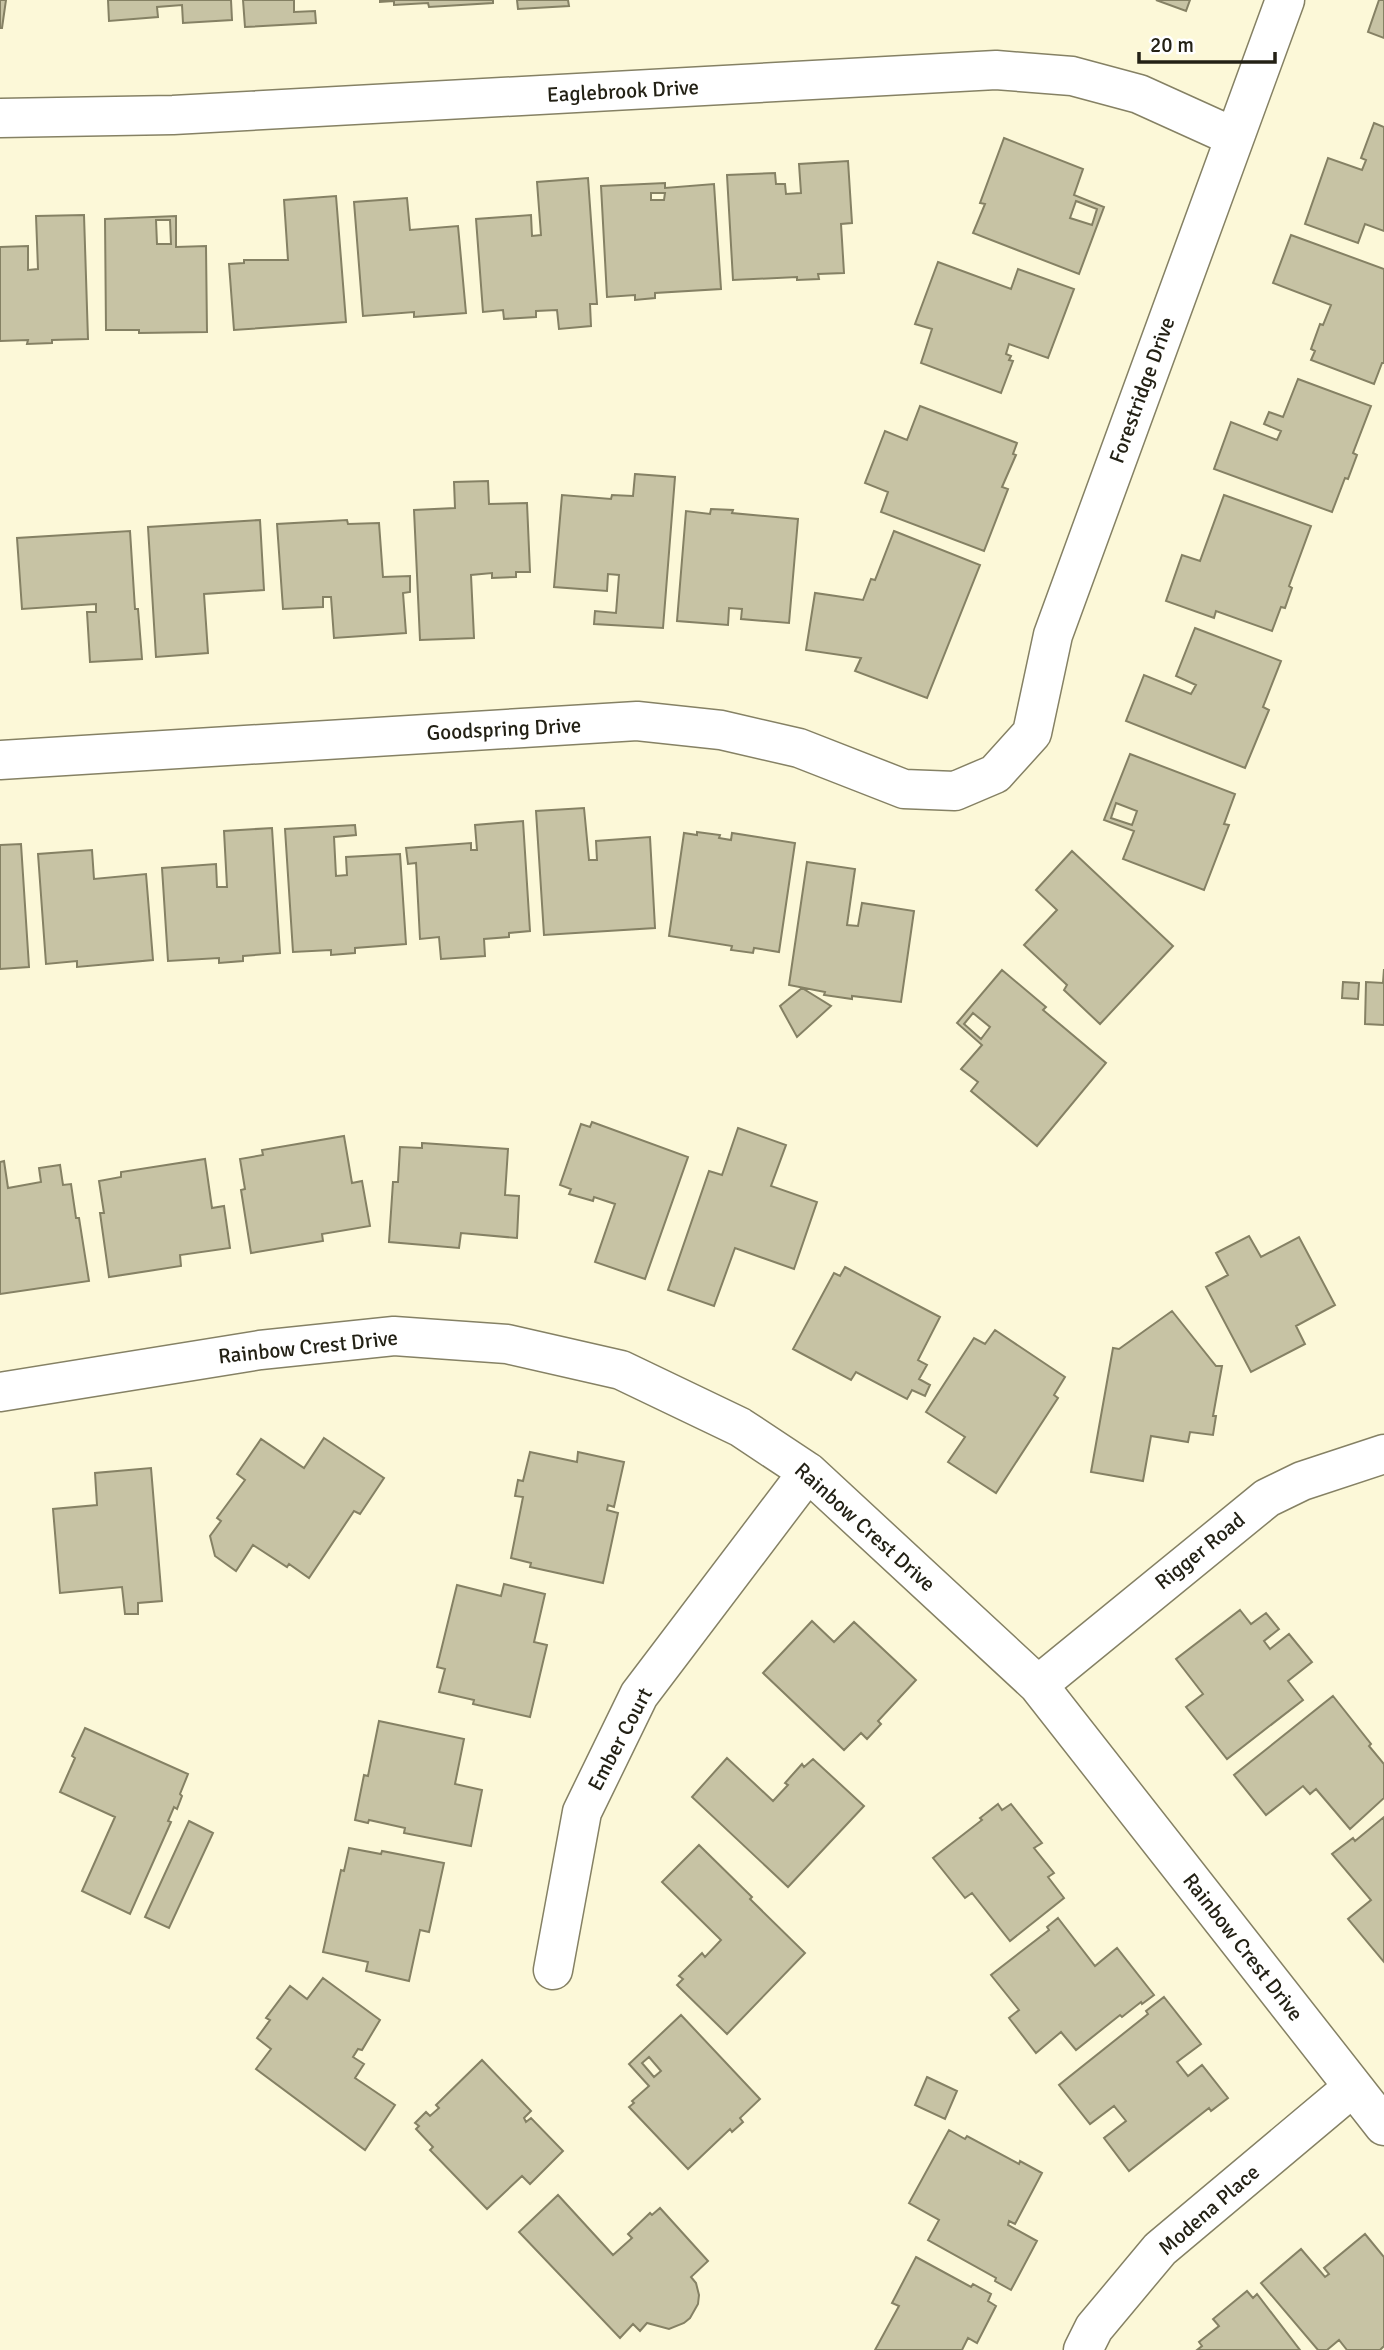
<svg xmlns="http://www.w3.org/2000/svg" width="1384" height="2350" font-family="Signika,sans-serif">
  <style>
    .building { fill: #c7c3a4; stroke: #858164; stroke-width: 2; fill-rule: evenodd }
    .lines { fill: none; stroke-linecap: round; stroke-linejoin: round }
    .minor-casing { stroke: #858164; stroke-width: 41 }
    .minor { stroke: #fff; stroke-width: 38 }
    .labels { text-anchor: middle; stroke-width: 7; stroke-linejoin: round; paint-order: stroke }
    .street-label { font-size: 21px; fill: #232115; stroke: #fff }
  </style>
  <rect width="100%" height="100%" fill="#fcf8d8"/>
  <path class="building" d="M0,0H6L2,28H0Z
    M108,0H231L232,20L183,23L182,5L157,7L158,17L109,21Z
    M243,0H294V12L315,11L316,23L245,27Z
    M380,0H493V3L429,7L428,3L394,5V1L380,2Z
    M517,0H568L569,6L518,9Z
    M1156,0H1190L1186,11Z
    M1379,0H1384V38L1368,32Z
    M1374,123L1384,127V231L1365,224L1358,243L1305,224L1328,158L1362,170L1366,160L1361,158Z
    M1004,138L1083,169L1074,195L1104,207L1079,274L973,233L985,204L980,203ZM1076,201L1097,209L1092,225L1070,218Z
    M848,161L852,223L841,224L844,273L818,274L819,279L797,280V277L733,280L727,175L775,173L776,184H785L786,194L801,193L799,164Z
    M588,178L597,304H590L591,326L559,329L557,310L536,311V317L504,319L503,310L483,312L476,219L531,215L532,236L541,235L537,182Z
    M665,183V188L714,184L721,289L655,293V298L635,300V295L607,297L601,186ZM651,193H665L664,200H651Z
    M336,196L346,322L234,330L229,264L244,263V260H288L284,200Z
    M407,198L410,230L458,226L466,313L414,317V312L363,316L354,202Z
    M84,215L88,339L52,340V343L27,344L28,340L0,341V247L28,246V270L38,269L36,216Z
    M176,216V247L206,246L207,332L139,333V330H106L105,219ZM156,220H170L171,244H157Z
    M1291,235L1384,269V363H1382L1374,384L1311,360L1315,351L1311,349L1320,324L1323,325L1331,305L1273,283Z
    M938,262L1011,289L1018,269L1074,289L1048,358L1009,344L1006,354L1011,356L1009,360L1013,361L1001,393L921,363L932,329L915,324Z
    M1298,379L1371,406L1353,453L1357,455L1348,479L1345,478L1332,512L1214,469L1231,422L1277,440L1281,431L1264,424L1269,412L1283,417Z
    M920,406L1017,443L1013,454L1016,455L1002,487L1008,489L984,551L881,512L888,492L865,483L885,431L907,440Z
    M635,474L675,477L663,628L594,624L595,611L616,613L619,575L608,574L607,591L554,587L562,495L611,499L612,495L633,496Z
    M488,481L489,504L527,503L530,572H516V577L492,578V573L471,575L474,638L420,640L414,510L455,508L454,482Z
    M1224,495L1311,526L1289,586L1292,588L1285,608L1281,607L1272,631L1216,611L1214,618L1166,601L1182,555L1200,561Z
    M711,509L733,510L732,513L798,519L789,623L741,619L742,609L729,608L728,625L677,621L686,511L710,514Z
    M260,520L264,590L204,594L208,653L156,657L148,527Z
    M347,520L348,524L379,523L383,577L410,576V592L403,593L406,633L334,638L331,597H323V607L283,609L277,524Z
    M130,531L135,609H138L142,659L90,662L87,612H96V604L22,609L17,538Z
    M894,531L980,565L927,698L855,671L861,658L806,650L815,593L863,600L871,579L875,580Z
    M1195,628L1281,661L1263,707L1269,710L1245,768L1126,721L1144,675L1191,694L1196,685L1176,676Z
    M1130,754L1235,794L1224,824L1229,825L1204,890L1123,859L1134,831L1104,820ZM1116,803L1137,811L1132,825L1111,818Z
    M584,808L589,860H597L596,841L650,837L655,928L544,935L536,811Z
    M523,821L530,931L509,933V937L484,939L485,956L441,959L439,937L420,939L416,863L408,864L406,848L471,843V850H477L475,825Z
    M355,825L356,835L334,837L336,876L347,875L346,857L400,854L406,944L355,948V953L331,955V950L293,952L285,829Z
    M272,828L280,953L243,956V961L219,963V958L168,961L162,868L216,864L217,887H227L224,831Z
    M697,832L720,835L719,838L731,840L732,833L795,843L779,952L754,948L753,953L731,950L732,946L669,936L684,833L697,835Z
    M21,844L29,967L0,969V845Z
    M92,850L94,879L146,874L153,960L77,967V961L46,964L38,854Z
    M1072,851L1173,946L1100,1024L1064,990L1067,985L1024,945L1057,910L1036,890Z
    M807,862L855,869L847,925L858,926L862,903L914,911L901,1002L852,996V999L824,995L825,992L789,985Z
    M1384,969V1025L1365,1024L1366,982L1383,983Z
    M1002,970L1046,1007L1043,1010L1106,1063L1037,1146L971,1091L978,1082L961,1069L982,1045L957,1023ZM973,1013L990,1027L981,1039L964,1024Z
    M1343,982L1359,983L1358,999L1342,998Z
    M802,988L831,1006L797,1037L780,1006Z
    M592,1122L688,1157L645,1279L595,1262L615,1204L594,1197L593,1201L569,1194L571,1189L560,1185L581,1124L590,1127Z
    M738,1128L786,1145L771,1186L817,1202L794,1269L735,1248L714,1306L668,1290L709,1171L722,1175Z
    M344,1136L352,1183L362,1181L370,1226L322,1234L323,1241L251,1253L241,1190L245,1189L240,1159L263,1155L262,1150Z
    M422,1143L508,1149L505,1195L519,1196L517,1238L461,1233L459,1248L389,1242L393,1182H398L400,1147L422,1148Z
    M205,1159L212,1208L224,1206L230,1248L180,1255L181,1266L109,1277L100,1213H104L99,1181L121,1177V1172Z
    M4,1161L8,1188L41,1182L39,1168L60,1165L63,1185L71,1184L76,1218H79L89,1281L0,1294V1162Z
    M1249,1236L1261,1257L1299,1237L1335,1305L1296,1326L1305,1344L1251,1372L1206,1287L1228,1275L1216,1253Z
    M845,1267L940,1317L918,1360L927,1365L919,1379L930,1385L925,1396L912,1390L907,1399L856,1372L851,1380L793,1349L834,1273L840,1276Z
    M1172,1311L1216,1366H1222L1213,1416H1216L1213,1435L1190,1432L1188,1442L1151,1436L1143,1481L1091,1472L1113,1348L1119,1349Z
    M995,1330L1065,1377L1054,1395L1058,1398L996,1493L948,1462L965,1437L926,1412L974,1338L985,1344Z
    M324,1438L384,1478L360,1514L354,1511L309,1578L289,1564L287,1567L253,1545L236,1571L215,1556L210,1536L221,1521L217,1518L245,1480L237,1474L261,1439L304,1468Z
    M530,1452L577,1462L578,1452L624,1462L614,1507L608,1505L607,1510L618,1513L603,1583L530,1567L531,1563L511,1558L523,1497L515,1496L518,1480L523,1481Z
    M151,1468L162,1601L138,1603V1614H125L122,1587L60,1593L53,1509L97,1505L95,1473Z
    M504,1584L545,1594L534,1642L547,1645L530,1717L473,1704L474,1700L439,1692L445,1669L437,1667L457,1585L501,1596Z
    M1240,1610L1251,1624L1266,1613L1279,1629L1264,1641L1270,1649L1289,1634L1312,1662L1288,1681L1303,1700L1227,1759L1186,1707L1203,1694L1176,1659Z
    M812,1621L834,1642L854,1622L916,1680L878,1721L881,1724L867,1739L861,1733L844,1750L763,1673Z
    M1333,1696L1371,1744L1369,1746L1384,1764V1798L1350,1829L1316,1789L1310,1794L1303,1786L1266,1815L1234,1775Z
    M379,1721L464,1739L455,1784L482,1790L471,1846L404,1833L405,1828L369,1820L368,1823L355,1820L364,1775L368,1776Z
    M85,1728L188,1774L180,1794L182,1796L177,1809L174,1807L168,1821L171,1822L130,1914L82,1891L115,1817L60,1792L75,1758L72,1756Z
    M727,1758L773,1801L788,1785L785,1783L802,1764L804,1767L813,1759L864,1806L788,1887L692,1797Z
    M998,1804L1002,1810L1011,1804L1042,1843L1034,1848L1054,1873L1048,1877L1064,1898L1010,1941L972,1893L965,1898L933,1858L982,1820L980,1818Z
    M1384,1817V1962L1348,1919L1371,1900L1332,1854L1353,1838L1355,1841Z
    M189,1821L213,1833L169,1928L145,1917Z
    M699,1845L752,1897L750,1899L805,1953L727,2034L677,1985L683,1979L679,1976L702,1953L705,1957L721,1940L662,1882Z
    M349,1848L381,1854L382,1851L444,1863L429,1932L420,1930L409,1981L366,1971L368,1962L323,1952L341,1870L344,1871Z
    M1058,1918L1095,1966L1117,1948L1154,1995L1142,2004L1141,2002L1122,2017L1120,2015L1076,2050L1061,2032L1036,2053L1009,2018L1019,2010L991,1975L1049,1930L1047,1927Z
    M323,1978L380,2020L362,2050L358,2049L353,2057L364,2064L355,2078L395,2105L365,2150L256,2069L271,2049L257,2038L270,2020L266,2018L290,1986L307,1999Z
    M1164,1997L1201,2044L1177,2062L1188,2076L1202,2065L1228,2098L1211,2111L1209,2108L1129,2171L1104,2138L1126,2121L1114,2106L1090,2124L1059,2085L1148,2014L1146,2011Z
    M681,2015L760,2099L740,2118L743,2122L732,2132L730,2129L688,2169L629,2107L634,2103L632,2101L649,2086L629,2064ZM649,2057L661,2071L654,2077L642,2063Z
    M482,2060L531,2111L524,2118L526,2122L531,2118L563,2151L530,2184L522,2176L487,2209L430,2150L433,2147L416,2129L419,2126L415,2123L426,2112L430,2116L439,2108L436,2105Z
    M927,2077L957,2091L945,2119L915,2105Z
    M949,2130L965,2139L967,2136L1019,2164L1020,2161L1042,2173L1015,2224L1009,2221L1008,2225L1037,2241L1011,2290L995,2281L996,2278L928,2240L939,2220L909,2203Z
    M558,2195L613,2255L632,2238L628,2234L650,2213L652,2215L660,2208L708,2261L691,2277L696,2283L699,2295L698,2304L690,2318L684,2323L669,2329L647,2323L640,2331L633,2324L620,2338L519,2232Z
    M1365,2234L1384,2257V2346L1380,2350H1347L1339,2340L1327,2350H1318L1261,2283L1301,2249L1325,2277L1329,2274L1324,2268Z
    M916,2257L971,2287L973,2284L991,2294L988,2301L996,2306L977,2343L968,2338L962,2350H875L899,2306L892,2303Z
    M1247,2291L1253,2298L1257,2294L1300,2350H1197L1202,2346L1199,2342L1219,2326L1213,2319Z"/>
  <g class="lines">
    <g class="minor-casing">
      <path id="minor" d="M0,118L173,115L996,70L1072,76L1139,94L1234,137
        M0,760L637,721L721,730L799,748L904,789L955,791L995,774L1032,733L1053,635L1285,0
        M0,1392L260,1350L394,1336L507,1344L621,1370L740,1427L808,1472L1038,1685L1384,2126
        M1038,1685L1267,1498L1302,1481L1384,1454
        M553,1970L582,1812L639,1695L808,1472
        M1083,2350L1094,2328L1160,2249L1353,2087"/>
    </g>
    <use href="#minor" class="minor"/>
  </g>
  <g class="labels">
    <g class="street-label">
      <text transform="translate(623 91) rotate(-3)" y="7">Eaglebrook Drive</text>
      <text transform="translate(1142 390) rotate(-70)" y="7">Forestridge Drive</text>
      <text transform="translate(504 729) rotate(-3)" y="7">Goodspring Drive</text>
      <text transform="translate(308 1347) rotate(-6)" y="7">Rainbow Crest Drive</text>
      <text transform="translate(865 1527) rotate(42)" y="7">Rainbow Crest Drive</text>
      <text transform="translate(1200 1551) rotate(-39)" y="7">Rigger Road</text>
      <text transform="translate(620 1739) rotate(-62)" y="7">Ember Court</text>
      <text transform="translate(1243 1947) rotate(52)" y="7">Rainbow Crest Drive</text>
      <text transform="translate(1209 2210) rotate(-41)" y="7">Modena Place</text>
    </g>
  </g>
  <path d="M1139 52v10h136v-10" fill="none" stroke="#232115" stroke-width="3.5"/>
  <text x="1150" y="52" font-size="21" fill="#232115" stroke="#ffffff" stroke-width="5" paint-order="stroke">20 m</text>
</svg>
